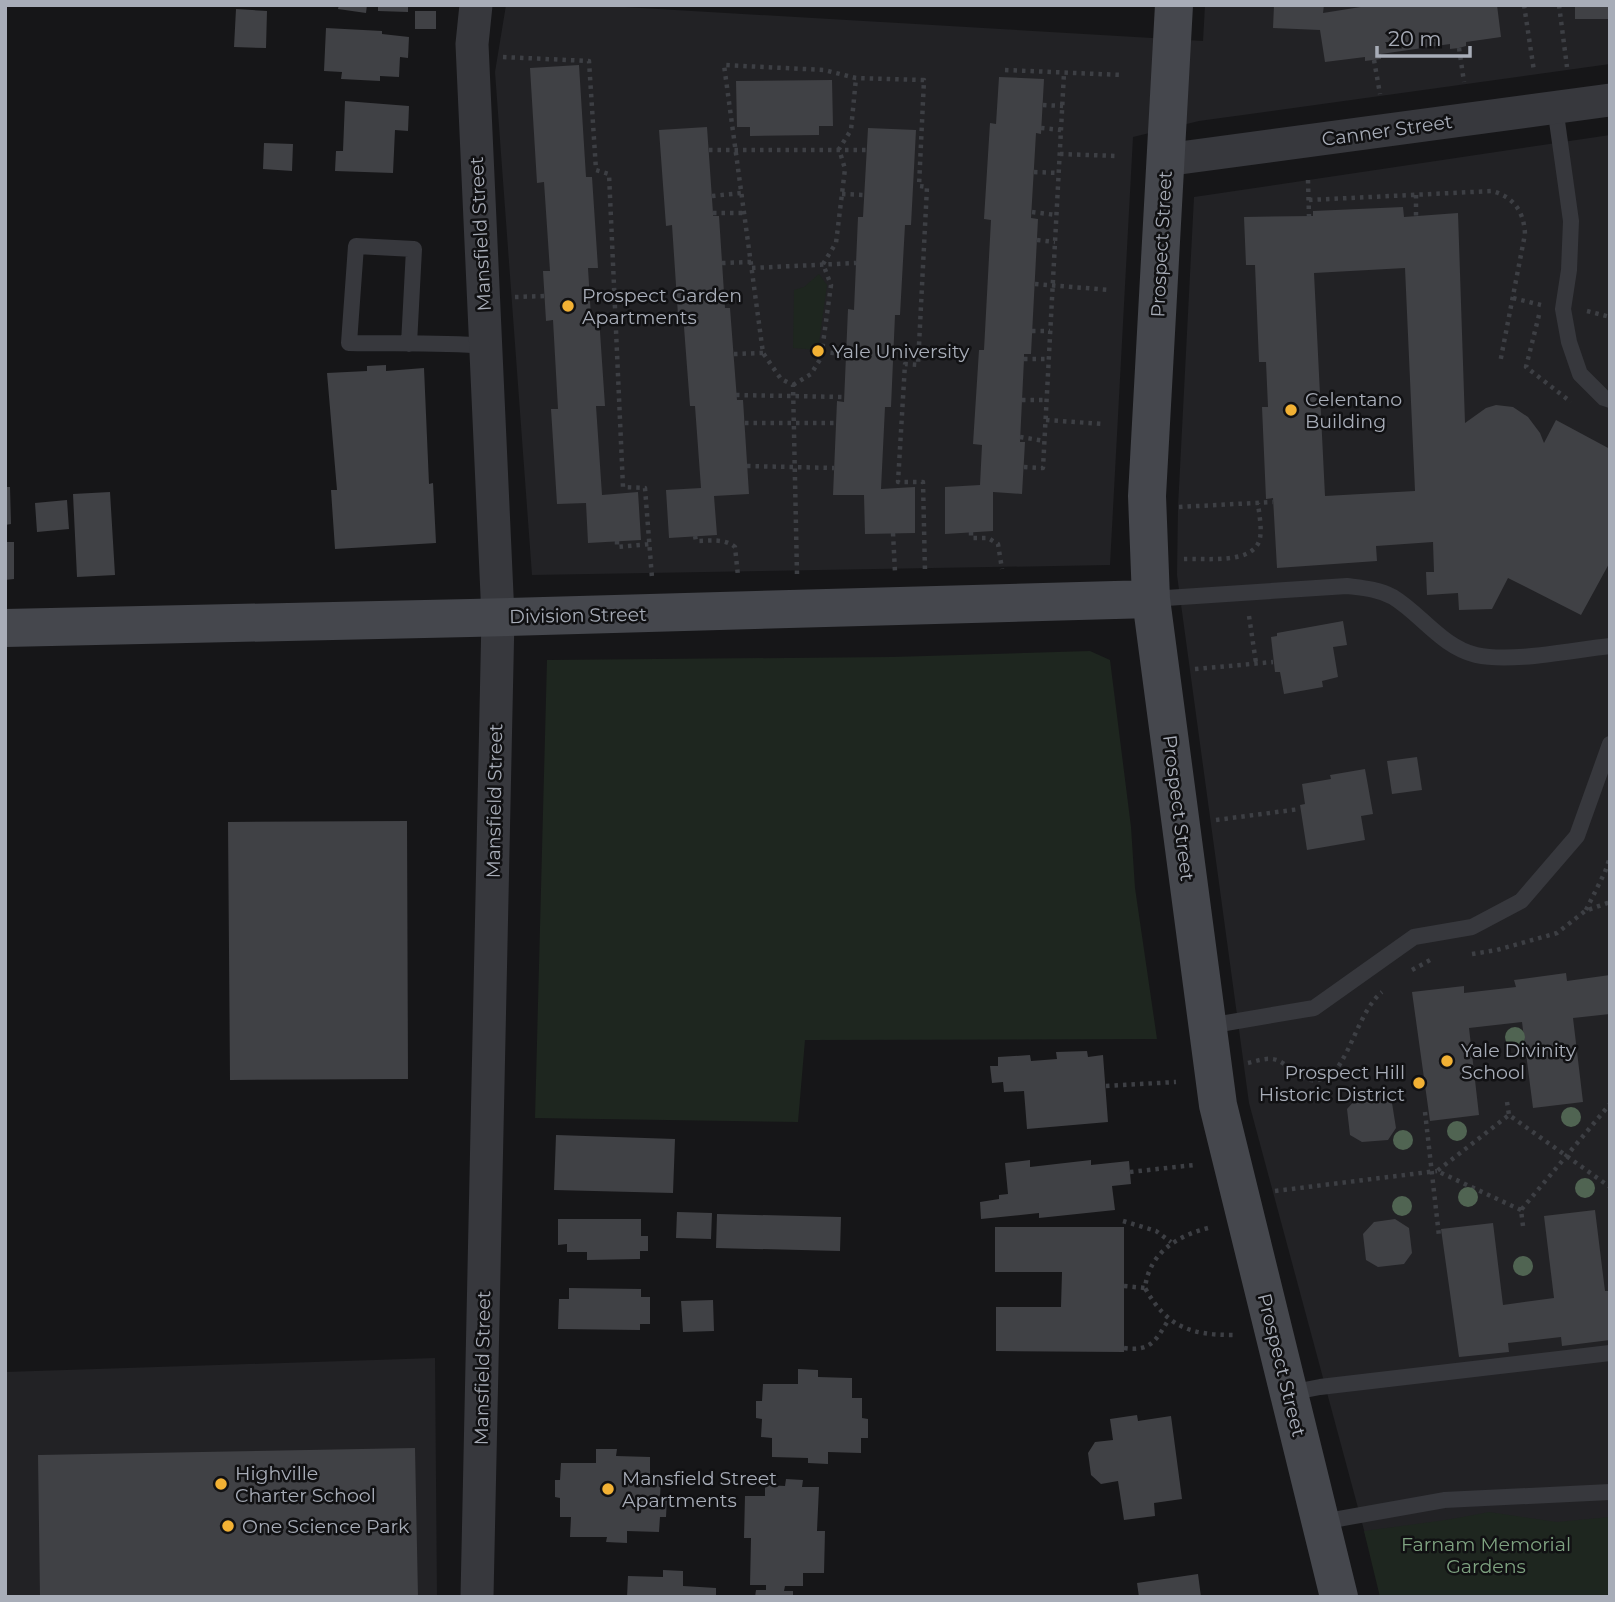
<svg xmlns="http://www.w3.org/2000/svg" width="1615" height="1602" font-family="Montserrat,sans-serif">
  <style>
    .built { fill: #222225 }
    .green { fill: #1e261f }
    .building { fill: #404145; fill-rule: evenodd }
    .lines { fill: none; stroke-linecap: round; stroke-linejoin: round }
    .path { stroke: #3d3f44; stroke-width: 4.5; stroke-dasharray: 3.5 5; stroke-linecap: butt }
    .lane { stroke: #37383d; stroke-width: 16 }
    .street { stroke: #37383d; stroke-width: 33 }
    .secondary { stroke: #45474d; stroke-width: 38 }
    .tree { fill: #506452 }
    .poi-dot { fill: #f2b134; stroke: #111113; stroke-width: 2.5 }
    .labels { text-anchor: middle; stroke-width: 5; stroke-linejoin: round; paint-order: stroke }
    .street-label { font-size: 19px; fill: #a8adb8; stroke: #111113 }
    .poi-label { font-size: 19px; fill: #a8adb8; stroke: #111113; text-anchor: start }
    .park-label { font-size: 19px; fill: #7fa381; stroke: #111113 }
  </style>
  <rect width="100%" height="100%" fill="#161618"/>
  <path class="built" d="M506,5H591L1203,41L1205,5H1610V64L1199,121L1133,137L1110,565L532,575L495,72Z
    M1610,135V1597H1382L1249,1103L1177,575L1178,507L1194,197Z
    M435,1358L437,1597H5V1372Z"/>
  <path class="green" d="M819,274L827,285L818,350L793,348L794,290L804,287Z
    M1090,651L1110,660L1131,827L1135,888L1157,1039L805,1040L798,1122L535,1118L547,660L892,657Z
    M1489,1512L1557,1522L1610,1517V1597H1380L1364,1531C1406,1525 1448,1521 1489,1512Z"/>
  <path class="building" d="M339,5H367L366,13L338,9Z
    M378,5H408V12L378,11Z
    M1274,5H1324L1323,13L1373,5H1497L1501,37L1466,42V46L1459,48L1450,49V44L1381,54V59L1365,61V57L1325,62L1320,30L1273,28Z
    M1575,5H1610V19H1575Z
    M236,9L267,11L266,48L234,47Z
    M415,11H436V29H415Z
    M326,28L382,31V34L409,37L408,58L400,57L399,77L380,76V81L341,79L342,72L324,71Z
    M579,65L586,177H592L598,268H588L591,317H599L605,406H596L602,495L638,492L641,540L588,543L586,503L557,504L551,409H558L553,320L546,321L543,271H550L544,182L537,183L530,68Z
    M999,77L1044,79L1041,134L1036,133L1031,218L1038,219L1031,354H1024V359L1020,442H1025L1022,494L993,492V531L945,534V487L980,485L982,445L973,444L979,350H984L991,220L984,219L990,123L996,124Z
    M832,80L833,126H819V135L750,136V127H737L736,81Z
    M345,101L409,106L408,131L395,130L393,173L335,171L336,151H343Z
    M707,127L713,213V216H719L725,308H730L737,400H743L749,494L714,496L717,535L669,538L666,490L701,488L695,406H690L683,314L678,315L672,225L666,226L659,130Z
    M868,128L916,130L911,225H905L900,315H895L891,407H885L881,489L915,487V533L865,534L864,495H833L837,401L844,402L848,309L854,310L858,217H863Z
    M264,143L293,144L292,171L263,169Z
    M1403,207L1404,217L1458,213L1465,423L1486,408L1496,405L1513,407L1528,417L1540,433L1544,443L1556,420L1610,449V562L1581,615L1508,578L1492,609L1459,610L1458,593L1427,595L1426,572H1434L1433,542L1376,546L1377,561L1277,568L1273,498L1266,499L1262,407H1268L1266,362H1259L1255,265H1246L1244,217L1313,216V211ZM1405,268L1415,491L1325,496L1314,273Z
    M386,365V371L424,368L429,484L433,483L436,543L335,549L331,490H337L327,373L367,371V366Z
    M5,487H10L11,524L5,525Z
    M110,492L115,575L77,577L73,494Z
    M67,500L69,529L37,532L35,503Z
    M5,542H14V579L5,580Z
    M1343,621L1347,645L1333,647L1338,677L1322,681L1323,687L1284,694L1280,672H1275L1271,637L1277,636V633Z
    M1417,757L1422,790L1392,794L1387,761Z
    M1365,769L1373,814L1361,816L1365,840L1307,850L1300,805L1305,804L1302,784L1331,779L1330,775Z
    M407,821L408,1079L230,1080L228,822Z
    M1566,973L1567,981L1610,975V1014L1573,1018L1583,1102L1533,1108L1522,1022L1469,1028L1479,1115L1430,1121L1412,992L1464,986V993L1516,987L1514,980Z
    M1087,1051L1088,1057L1103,1055L1108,1122L1027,1129L1024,1091L1004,1092L1003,1082L992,1083L990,1066H998V1057L1030,1055L1031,1061L1057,1059L1056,1052Z
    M1378,1094L1392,1103L1396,1128L1388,1140L1362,1142L1350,1135L1347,1109L1357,1098Z
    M556,1135L675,1139L673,1193L554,1190Z
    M1030,1160V1167L1091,1160V1165L1129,1161L1131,1184L1112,1186L1115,1210L1039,1218V1213L981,1219L980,1202L999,1199V1195L1008,1194L1005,1163Z
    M1595,1210L1605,1291H1610V1340L1562,1346L1561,1337L1508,1343L1509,1352L1459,1357L1441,1229L1493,1223L1503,1305L1554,1298L1544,1216Z
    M677,1212L712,1213L711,1239L676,1238Z
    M717,1214L841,1217L840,1251L716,1248Z
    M558,1219H641V1236H648V1251H640V1259L587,1260V1252H567V1244L558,1245Z
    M1395,1219L1409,1228L1412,1253L1404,1264L1378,1267L1366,1260L1363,1234L1374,1222Z
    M995,1227H1124V1352L996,1351V1307H1061L1062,1272H995Z
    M569,1288L641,1289V1297H650V1324H640V1330L558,1329L559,1299H569Z
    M713,1300L714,1331L683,1332L681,1301Z
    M798,1369L818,1370V1377L852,1378V1398H862V1418L868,1419V1438H861V1453L828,1452V1464L808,1463V1458L772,1457V1438L761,1437L762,1419L756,1418V1401H762L763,1384H798Z
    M1137,1415L1138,1421L1171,1416L1182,1499L1154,1503L1155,1516L1124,1520L1118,1481L1101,1484L1091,1475L1088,1453L1095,1442L1113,1440L1110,1419Z
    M415,1448L418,1597H40L38,1455Z
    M596,1449H617L616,1456L650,1457V1477H661L660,1497L667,1498L666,1517H660L659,1532L627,1531V1543L606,1542L607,1537H570L571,1517H560V1498L555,1497V1480H560L561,1463H596Z
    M786,1479L803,1480L802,1487H819L817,1531H825L824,1573H803V1586H785L784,1591H793V1597H755L756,1590H766V1585H750L751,1538H744L745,1496H765V1485L785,1486Z
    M663,1570L683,1571V1586L716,1588V1597H627L628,1576L663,1577Z
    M1198,1574L1201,1597H1139L1137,1583Z"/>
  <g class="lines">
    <path class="path" d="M1524,5L1534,71
      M1559,5L1567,67
      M1459,48L1464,82
      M503,57L589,61L596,170L609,174L623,487L645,488L652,578
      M1374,60L1380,94
      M1005,70L1122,75
      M1043,105L1063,106
      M1041,128L1061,130
      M709,150H867
      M1060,154L1117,156
      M1034,172L1059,173
      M1308,180L1309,216
      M842,194L865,195
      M1416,195V216
      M712,196L741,193
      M1309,200L1492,191C1514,197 1524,212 1525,234L1500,363
      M1032,212L1056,215
      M713,213H744
      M1037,240L1055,242
      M722,263L751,262
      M752,268L856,263
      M1035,284L1110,290
      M515,297L545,296
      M1513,298L1541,305
      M1587,311L1610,317
      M1539,315L1526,367L1571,402
      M1032,331H1050
      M822,352L846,354
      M734,354L763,353
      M1024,359H1049
      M793,385L811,374L821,358L831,285L823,264L836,243L845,169L839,149L851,130L856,78
      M736,395L844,397
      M1022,400H1047
      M1046,420L1103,424
      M745,423H836
      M1020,437L1045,441
      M747,466L834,468
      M1024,467L1043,468L1064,73
      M1179,507L1273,502
      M971,532V538H988L998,544L1002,569
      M893,533L895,572
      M695,536L696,541C710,541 724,538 735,547L738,576
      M617,541V547L650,544
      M1184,559C1205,558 1255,565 1260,538C1262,527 1259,514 1258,503
      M797,574L793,385L781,379L763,353L724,65L824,70L856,78L924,80L919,186L927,187L918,365L905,364L898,482H923L925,572
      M1249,616L1256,663
      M1195,669L1273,662
      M1216,820L1300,809
      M1586,910L1605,872L1610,857
      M1472,954L1497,950L1557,933L1585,911L1610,902
      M1412,970L1432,959
      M1248,1063C1257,1061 1269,1056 1279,1061C1295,1069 1305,1088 1327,1077C1348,1067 1358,1011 1382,992
      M1106,1086L1176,1082
      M1507,1102L1509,1115
      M1425,1112L1439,1236
      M1130,1172L1194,1165
      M1275,1191L1437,1171
      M1521,1210L1437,1171L1509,1115L1610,1187
      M1123,1221L1156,1231L1171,1242
      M1523,1226L1521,1210L1610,1104
      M1208,1228C1177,1236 1149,1253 1145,1288C1167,1327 1190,1335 1233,1335
      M1124,1286L1145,1288
      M1124,1348C1151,1352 1156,1340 1169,1319"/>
    <path class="lane" d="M1555,107L1571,221L1569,270L1563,309L1569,342L1580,374L1604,398L1610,400
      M409,344L414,249L356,246L349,343C395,344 440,342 485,346
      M1151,599L1347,586C1363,588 1378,589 1393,597C1421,614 1442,647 1476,655C1512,663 1572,650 1610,646
      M1208,1026L1314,1008L1414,937L1472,927L1521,901L1577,836L1610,744
      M1289,1393L1320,1387L1610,1353
      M1321,1522L1444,1500L1610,1492"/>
    <path class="street" d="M476,5L472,44L498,617L477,1597
      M1165,160L1610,100"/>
    <path class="secondary" d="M1174,5L1147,496L1151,599L1218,1105L1339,1597
      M5,628L470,618L1151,599"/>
  </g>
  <g class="tree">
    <circle cx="1515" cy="1037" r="10"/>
    <circle cx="1571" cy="1117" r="10"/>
    <circle cx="1457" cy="1131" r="10"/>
    <circle cx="1403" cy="1140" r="10"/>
    <circle cx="1585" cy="1188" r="10"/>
    <circle cx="1468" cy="1197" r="10"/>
    <circle cx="1402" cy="1206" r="10"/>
    <circle cx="1523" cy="1266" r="10"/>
  </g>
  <g class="poi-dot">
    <circle cx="568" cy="306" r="7"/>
    <circle cx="818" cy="351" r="7"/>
    <circle cx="1291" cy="410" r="7"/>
    <circle cx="1447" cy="1061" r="7"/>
    <circle cx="1419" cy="1083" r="7"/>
    <circle cx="221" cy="1484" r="7"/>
    <circle cx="608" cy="1489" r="7"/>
    <circle cx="228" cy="1526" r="7"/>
  </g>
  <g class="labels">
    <g class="street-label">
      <text transform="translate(1387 130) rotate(-8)" y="7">Canner Street</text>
      <text transform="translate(480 234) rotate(-93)" y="7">Mansfield Street</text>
      <text transform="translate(1161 244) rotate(-87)" y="7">Prospect Street</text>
      <text transform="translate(578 615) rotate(-1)" y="7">Division Street</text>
      <text transform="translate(494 801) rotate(-89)" y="7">Mansfield Street</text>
      <text transform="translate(1179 808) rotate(83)" y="7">Prospect Street</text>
      <text transform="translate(1282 1365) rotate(76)" y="7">Prospect Street</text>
      <text transform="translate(482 1368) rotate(-89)" y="7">Mansfield Street</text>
    </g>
    <g class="poi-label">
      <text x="582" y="302">Prospect Garden<tspan x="582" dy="22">Apartments</tspan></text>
      <text x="832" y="358">Yale University</text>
      <text x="1305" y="406">Celentano<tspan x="1305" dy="22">Building</tspan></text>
      <text x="1461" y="1057">Yale Divinity<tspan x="1461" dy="22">School</tspan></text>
      <text x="1405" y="1079" text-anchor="end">Prospect Hill<tspan x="1405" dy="22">Historic District</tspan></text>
      <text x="235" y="1480">Highville<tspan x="235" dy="22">Charter School</tspan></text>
      <text x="622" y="1485">Mansfield Street<tspan x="622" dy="22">Apartments</tspan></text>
      <text x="242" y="1533">One Science Park</text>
    </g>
    <g class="park-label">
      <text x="1486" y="1551">Farnam Memorial<tspan x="1486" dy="22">Gardens</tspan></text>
    </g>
  </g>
  <rect width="1615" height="1602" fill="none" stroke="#a8adb8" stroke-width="14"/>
  <path d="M1377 46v10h93v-10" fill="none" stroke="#a8adb8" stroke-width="3.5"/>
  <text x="1388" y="46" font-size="21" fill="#a8adb8" stroke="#111113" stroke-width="5" paint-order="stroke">20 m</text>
</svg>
